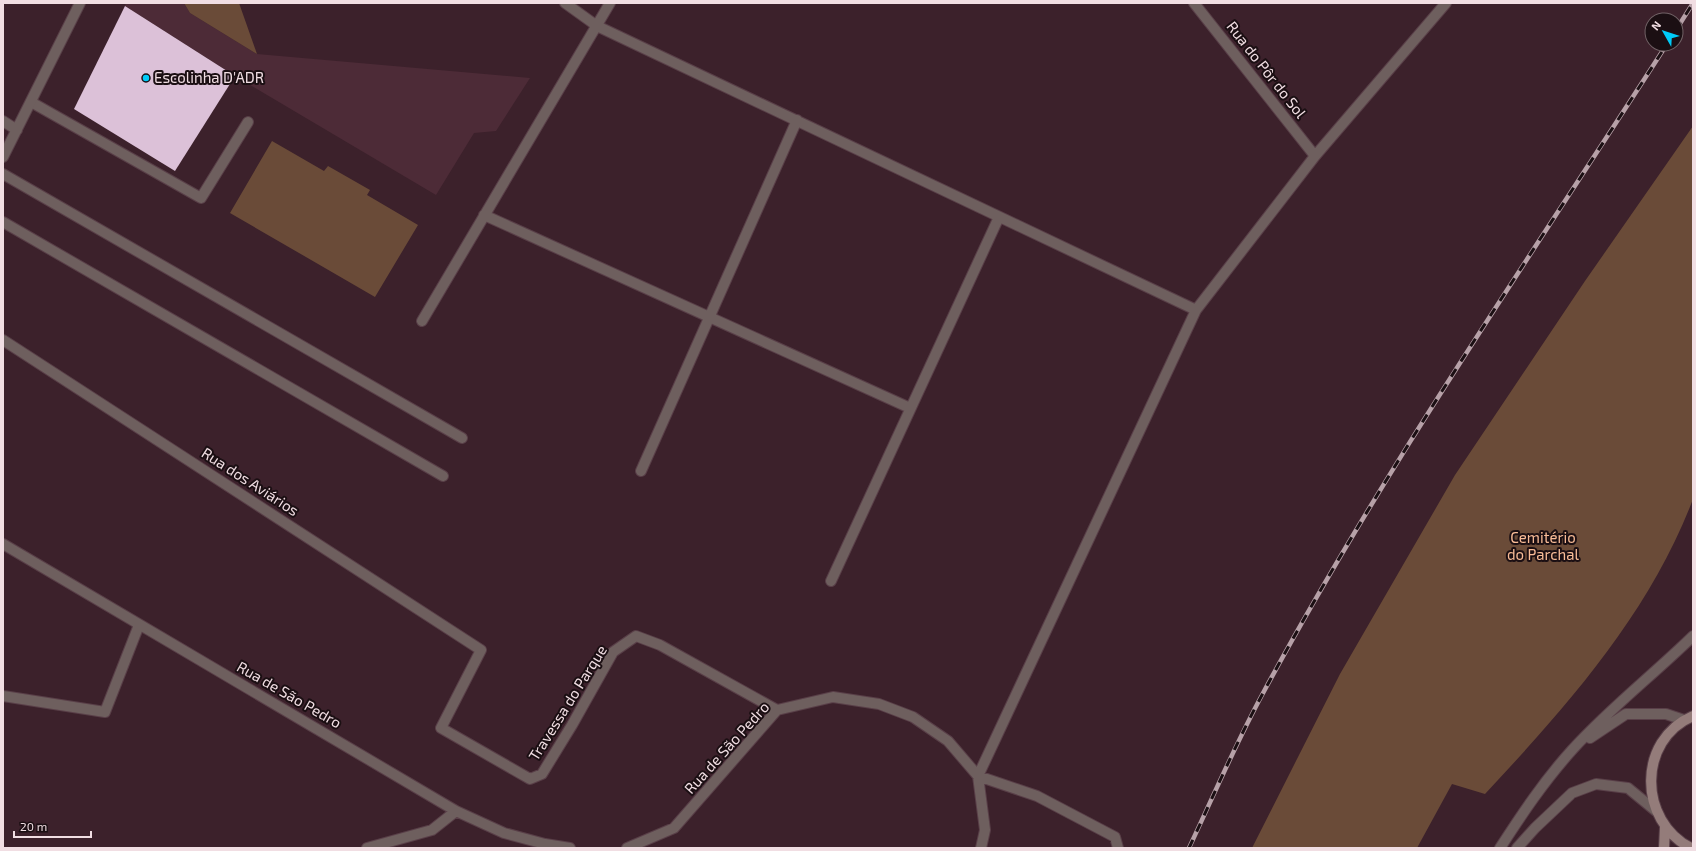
<svg xmlns="http://www.w3.org/2000/svg" width="1696" height="851" font-family="'Exo 2',sans-serif">
  <style>
    .built { fill: #4d2b37 }
    .green { fill: #6a4b38 }
    .building { fill: #dcc1d8 }
    .lines { fill: none; stroke-linecap: round; stroke-linejoin: round }
    .lane-casing { stroke: #593f48; stroke-width: 12 }
    .street-casing { stroke: #593f48; stroke-width: 12 }
    .secondary-casing { stroke: #593f48; stroke-width: 12 }
    .lane { stroke: #6e5f5e; stroke-width: 10 }
    .street { stroke: #6e5f5e; stroke-width: 10 }
    .secondary { stroke: #947c7a; stroke-width: 10 }
    .rail-casing { stroke: #b7a1a8; stroke-width: 4.5 }
    .rail { stroke: #1b0f13; stroke-width: 3; stroke-dasharray: 9; stroke-linecap: butt }
    .poi-dot { fill: #00cbf8; stroke: #1b0f13; stroke-width: 1.5 }
    .labels { text-anchor: middle; stroke-width: 4; stroke-linejoin: round; paint-order: stroke }
    .street-label { font-size: 15px; fill: #f1dee3; stroke: #1b0f13 }
    .poi-label { font-size: 15px; fill: #f1dee3; stroke: #1b0f13; text-anchor: start }
    .park-label { font-size: 15px; fill: #f9bc97; stroke: #1b0f13 }
  </style>
  <rect width="100%" height="100%" fill="#3c212b"/>
  <path class="built" d="M126,3H184L190,13L257,54L530,78L496,131L474,133L436,195L235,76L125,6Z"/>
  <path class="green" d="M184,3H239L257,54L190,13Z
    M1693,126V499C1650,613 1567,706 1485,794L1452,784L1417,848H1252L1340,674L1455,475L1585,281Z
    M272,141L324,171L328,166L370,190L367,195L418,225L375,297L230,213Z"/>
  <path class="building" d="M125,6L235,76L175,171L74,109Z"/>
  <g class="lines">
    <g class="lane-casing">
      <path id="lane" d="M31,102L201,198L248,122"/>
    </g>
    <g class="street-casing">
      <path id="street" d="M565,3L597,26L1196,310L978,776L1037,796L1115,837L1118,848
        M1194,3L1315,156
        M3,121L17,130
        M3,157L80,3
        M3,174L462,438
        M484,215L910,408
        M3,222L443,476
        M1196,310L1315,156L1446,3
        M422,321L610,3
        M3,340L481,650L441,728L530,779L542,774L572,725L613,652L636,636L660,645L777,710
        M641,471L797,120
        M3,544L456,811L504,833L545,844L570,848
        M831,581L999,217
        M3,696L105,712L139,625
        M1590,738L1626,714H1666L1684,720
        M367,848L432,830L456,811
        M627,848L674,828L777,710L833,697L879,704L913,717L948,741L978,776L985,830L981,848
        M1500,848C1522,814 1544,781 1572,750C1609,709 1653,675 1693,636
        M1517,848L1535,828L1572,793L1596,784L1628,788L1656,811"/>
    </g>
    <g class="secondary-casing">
      <path id="secondary" d="M1664,848L1665,827
        M1691,848C1638,821 1637,740 1693,716"/>
    </g>
    <use href="#lane" class="lane"/>
    <use href="#street" class="street"/>
    <use href="#secondary" class="secondary"/>
    <g class="rail-casing">
      <path id="rail" d="M1676,30L1693,3
        M1189,848C1213,797 1235,745 1262,695C1383,470 1529,259 1667,44"/>
    </g>
    <use href="#rail" class="rail"/>
  </g>
  <circle class="poi-dot" cx="146" cy="78" r="4"/>
  <g class="labels">
    <g class="street-label">
      <text transform="translate(1266 70) rotate(52)" y="5">Rua do Pôr do Sol</text>
      <text transform="translate(250 482) rotate(33)" y="5">Rua dos Aviários</text>
      <text transform="translate(289 695) rotate(30)" y="5">Rua de São Pedro</text>
      <text transform="translate(568 703) rotate(-58)" y="5">Travessa do Parque</text>
      <text transform="translate(727 748) rotate(-48)" y="5">Rua de São Pedro</text>
    </g>
    <g class="poi-label">
      <text x="154" y="83">Escolinha D'ADR</text>
    </g>
    <g class="park-label">
      <text x="1543" y="543">Cemitério<tspan x="1543" dy="17">do Parchal</tspan></text>
    </g>
  </g>
  <rect width="1696" height="851" fill="none" stroke="#f1dee3" stroke-width="8"/>
  <g transform="translate(1664 32) rotate(309)"><circle r="19" fill="#1b0f13" stroke="#716266"/>
  <path d="M0-3L7 15L0 10L-7 15Z" fill="#00cbf8"/>
  <text y="-6" font-size="11" font-weight="bold" text-anchor="middle" fill="#f1dee3">N</text>
  </g>
  <path d="M14 831v6h77v-6" fill="none" stroke="#f1dee3" stroke-width="2"/>
  <text x="20" y="831" font-size="12" fill="#f1dee3" stroke="#1b0f13" stroke-width="3" paint-order="stroke">20 m</text>
</svg>
